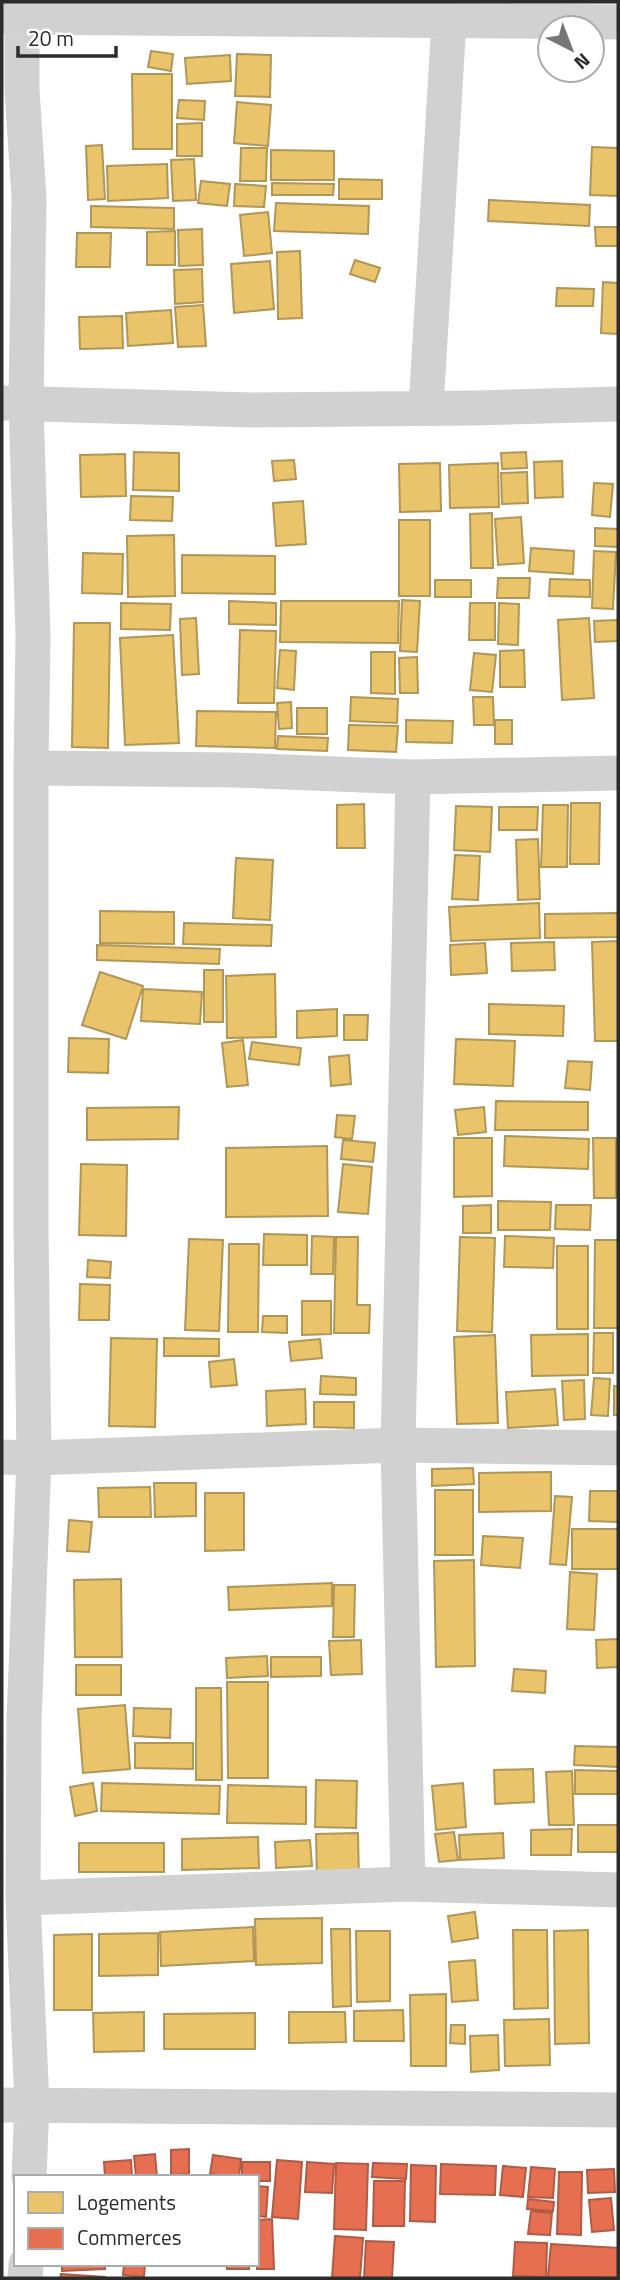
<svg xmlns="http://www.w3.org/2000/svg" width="620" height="2280" font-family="'Titillium Web',sans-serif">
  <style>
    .homes { fill: #e9c46a; stroke: #b09657; stroke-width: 2 }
    .shops { fill: #e76f51; stroke: #af5b46; stroke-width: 2 }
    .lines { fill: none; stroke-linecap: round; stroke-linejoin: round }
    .minor { stroke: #d1d1d1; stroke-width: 35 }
  </style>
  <rect width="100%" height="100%" fill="#fff"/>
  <path class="homes" d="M151,51L173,54L171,71L148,67Z
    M237,54L271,55L270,97L235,96Z
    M230,55L231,81L187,84L185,58Z
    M132,74H172V149H133Z
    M179,100L205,101L204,120L177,118Z
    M237,102L271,105L268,146L234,143Z
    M202,123V156H177V124Z
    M102,145L105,199L88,200L86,146Z
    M592,147L618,148V196L590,195Z
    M241,148H267L266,181H240Z
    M271,150L334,151V180H271Z
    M194,159L196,200L173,201L171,160Z
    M167,164L168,198L108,201L107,166Z
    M339,179L382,180V199H339Z
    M201,181L230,184L227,206L198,203Z
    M272,183L334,184L333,195H272Z
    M235,184L266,186L264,207L234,206Z
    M489,200L590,205L589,226L488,221Z
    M276,203L369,206L368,234L274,231Z
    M91,206L174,208V229L91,227Z
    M268,212L272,253L244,256L240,215Z
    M595,227H618V246H596Z
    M202,229L203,265L179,266L178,230Z
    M175,231V265H147V232Z
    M77,233H111L110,267H76Z
    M300,251L302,318L278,319L277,252Z
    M355,260L380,268L375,282L350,274Z
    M270,261L274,309L234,313L231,264Z
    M202,269L203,302L175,304L174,270Z
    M603,282L618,283V334L601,333Z
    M557,288L594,289L593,306H556Z
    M203,305L206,346L178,347L175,307Z
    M171,310L173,343L128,346L126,313Z
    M122,316L123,348L80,349L79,317Z
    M134,452L179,453V491L133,490Z
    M526,452L527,468L502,469L501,453Z
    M125,454L126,496L81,497L80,455Z
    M294,460L296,479L274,481L272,461Z
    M562,461L563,497L535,498L534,462Z
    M440,463L441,511L400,512L399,464Z
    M498,463L499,507L450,508L449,465Z
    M527,472L528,503L502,504L501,473Z
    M594,483L613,484L610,517L592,515Z
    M131,496L173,497L172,521L130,520Z
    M303,501L306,544L276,546L273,503Z
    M492,513L493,568H471L470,514Z
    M521,517L524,563L498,565L495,519Z
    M399,520H430V596H399Z
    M595,528L618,529V547L595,546Z
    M174,535L175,596L128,597L127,536Z
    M531,548L574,551L573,574L529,571Z
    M594,551L616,552L613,609L592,608Z
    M83,553L123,554L122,594L82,593Z
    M182,555L275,556V594L182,593Z
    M498,578H530L529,598H497Z
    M550,579L590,580V597L549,596Z
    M435,580H471V597H435Z
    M402,600L420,601L417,652L400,651Z
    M229,601L276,603V625L229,624Z
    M281,601H399L398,643L280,642Z
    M121,603L171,604L170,630L121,629Z
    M470,603H495V640H469Z
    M499,603L519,604L518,645L498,644Z
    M196,618L199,674L182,675L180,619Z
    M589,618L594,698L562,700L558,620Z
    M618,620V641L595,642L594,621Z
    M74,623H110L108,748L72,747Z
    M240,630L276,631L274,703H238Z
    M173,635L179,743L125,745L120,638Z
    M280,650L296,651L294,690L277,688Z
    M524,650L525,687H500V651Z
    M371,652H395V694L371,693Z
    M474,653L496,655L492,692L470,690Z
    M417,657L418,693H400L399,658Z
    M351,697L398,699L397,723L350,721Z
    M473,697H493L494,725H474Z
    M291,702L292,728L279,729L277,703Z
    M297,708H327V734H297Z
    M197,711L276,712L275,748L196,746Z
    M406,720L453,721L452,743L406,742Z
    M495,720H512V744H495Z
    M349,725L398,726L396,752L348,750Z
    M278,736L328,738L327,751L277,749Z
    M571,803H600L599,864H570Z
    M364,804L365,848H337V805Z
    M543,805H568L567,867H541Z
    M456,806L492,807L490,852L454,850Z
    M499,807H538L537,830H499Z
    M538,839L540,899L518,900L516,840Z
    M455,855L480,856L478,900L452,899Z
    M236,858L273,860L270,920L233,918Z
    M539,903L540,938L451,941L449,907Z
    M100,911L174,912V944L100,943Z
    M618,913V937L545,938V914Z
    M184,923L272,925L271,946L183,944Z
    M618,941V1041H595L592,942Z
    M554,942L555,970L512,971L511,943Z
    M485,943L487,973L451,975L450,945Z
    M97,945L220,949L219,964L97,960Z
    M204,970H223V1022H204Z
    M100,972L143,986L126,1039L82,1025Z
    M275,974L276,1037L227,1038L226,976Z
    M143,989L202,992L200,1024L141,1021Z
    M489,1004L564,1006L563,1036L489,1034Z
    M337,1009V1036L297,1038V1011Z
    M344,1015H368L367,1040H344Z
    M69,1038L109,1039L108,1073L68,1072Z
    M456,1039L515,1041L513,1086L454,1084Z
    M243,1040L248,1085L227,1087L222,1043Z
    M252,1042L301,1048L299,1065L249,1059Z
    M349,1055L351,1084L331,1086L329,1057Z
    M568,1061L592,1062L590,1090L565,1088Z
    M496,1101L588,1102V1130H495Z
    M179,1107L178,1139L87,1140V1108Z
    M484,1107L486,1132L458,1135L455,1110Z
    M337,1115L355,1116L352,1139L335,1137Z
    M505,1136L589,1139L588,1169L504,1166Z
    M454,1138H492V1196L454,1197Z
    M593,1138H616V1198H594Z
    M343,1140L375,1143L373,1162L341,1159Z
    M327,1146L328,1216L226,1217V1148Z
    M81,1164L127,1165L126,1236L79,1235Z
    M343,1164L372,1167L368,1214L338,1212Z
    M498,1201L551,1202L550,1230H498Z
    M491,1205V1233H463V1206Z
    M556,1205H591L590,1230L555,1229Z
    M264,1234L307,1235V1265H263Z
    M312,1236L334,1237L333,1274H311Z
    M505,1236L554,1238L553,1268L504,1267Z
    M336,1237H358L357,1305H370L369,1333H334Z
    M460,1237L495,1238L492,1332L457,1331Z
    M189,1239L223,1240L219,1331L185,1330Z
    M595,1240H618V1328H594Z
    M229,1244H259L258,1332H228Z
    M557,1246H588V1329H557Z
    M88,1260L111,1262L110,1278L87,1277Z
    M80,1284L110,1285L109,1320H79Z
    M302,1301H331V1334L302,1335Z
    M263,1316H287V1333L262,1332Z
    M594,1333H613V1373H593Z
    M588,1334V1375L532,1376L531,1335Z
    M495,1335L498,1423L457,1424L454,1337Z
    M111,1338L157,1339L155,1427L109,1426Z
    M164,1338L219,1339V1356H164Z
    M320,1339L322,1358L291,1361L289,1342Z
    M234,1359L237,1385L211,1387L209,1362Z
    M321,1376L356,1378V1395L320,1394Z
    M594,1378L610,1379L608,1416L591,1415Z
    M584,1380L585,1419L564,1420L562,1381Z
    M614,1386H618V1415H614Z
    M305,1389L306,1424L267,1426L266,1391Z
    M555,1389L558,1425L508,1428L506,1392Z
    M314,1402H354V1428L314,1427Z
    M473,1468L474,1484L432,1486V1469Z
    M551,1472V1511L479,1512V1473Z
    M154,1483H196V1516L155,1517Z
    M150,1487L151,1517H99L98,1488Z
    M435,1490H473V1555H435Z
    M590,1491H618V1522L589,1521Z
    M205,1493H244V1550L205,1551Z
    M555,1496L572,1497L566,1565L550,1564Z
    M69,1520L92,1522L89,1552L67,1551Z
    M572,1529H618V1569H572Z
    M483,1536L523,1538L520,1568L481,1565Z
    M474,1560L475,1666L436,1667L434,1561Z
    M570,1572L597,1574L594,1630L567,1629Z
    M121,1579L122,1657H75L74,1580Z
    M332,1583V1606L229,1610L228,1587Z
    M334,1585H355L354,1637H333Z
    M618,1639V1667L597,1668L596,1640Z
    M361,1640L362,1674L331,1675L329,1641Z
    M267,1656L268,1676L227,1678L226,1658Z
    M271,1657H321V1676L271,1677Z
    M76,1665H121V1695H76Z
    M514,1669L546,1671L545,1693L512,1691Z
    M227,1682H268V1778H228Z
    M196,1688H221L222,1780H196Z
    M125,1705L130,1769L83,1773L78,1709Z
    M134,1708L171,1709L170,1738L133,1736Z
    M135,1743H193V1769L135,1768Z
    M575,1746L618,1747V1767L574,1765Z
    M533,1769L534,1802L495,1804L494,1770Z
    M575,1770L618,1771V1794H575Z
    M572,1771L574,1825H549L546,1772Z
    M316,1780L357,1781L356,1828L315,1827Z
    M93,1783L97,1811L75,1816L70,1787Z
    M102,1783L220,1786L219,1814L101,1811Z
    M463,1783L466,1827L436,1830L432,1786Z
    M228,1785L306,1787V1824L227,1823Z
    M578,1825H618V1852H578Z
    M572,1829L571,1855H531V1830Z
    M454,1832L458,1860L439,1862L435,1834Z
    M358,1833L359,1880L317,1881L316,1834Z
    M503,1833L504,1858L460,1860L459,1835Z
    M258,1837L259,1868L182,1870V1839Z
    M310,1840L312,1866L276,1868L275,1842Z
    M79,1843H164V1872H79Z
    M475,1912L478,1938L452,1942L448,1916Z
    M322,1918V1963L256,1965L255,1919Z
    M253,1927L254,1961L161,1966L160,1932Z
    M331,1929H350L351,2006L333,2007Z
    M513,1930H547L548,2008L514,2009Z
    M588,1930L589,2043L555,2044L554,1931Z
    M356,1931H390V2001L357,2002Z
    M158,1933V1975L99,1976V1934Z
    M92,1934V2010H54V1935Z
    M475,1960L478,2000L452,2002L449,1962Z
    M446,1994V2066H411L410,1995Z
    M403,2010L404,2041H354V2011Z
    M144,2012V2051L94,2052L93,2013Z
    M289,2012H345L346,2042L289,2043Z
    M255,2013V2049H164V2014Z
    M549,2019L550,2065L505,2066L504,2020Z
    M451,2025H465V2044L450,2043Z
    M498,2035L499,2070L471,2072L470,2036Z"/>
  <path class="shops" d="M189,2149V2174L171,2175V2150Z
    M155,2154L157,2177H136L134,2156Z
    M213,2155L241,2159L239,2177L210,2174Z
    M131,2160L132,2177H105L104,2162Z
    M277,2160L302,2162L298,2219L272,2217Z
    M242,2162H270V2181H257V2177H242Z
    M307,2162L334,2164L332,2193L305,2192Z
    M336,2163L368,2164L366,2230L334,2229Z
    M373,2163L407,2164L406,2179L372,2177Z
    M441,2164L496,2166L495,2195L440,2194Z
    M411,2165L436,2166L435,2222L410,2221Z
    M503,2166L526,2168L523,2197L500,2195Z
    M531,2167L555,2169L553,2198L528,2197Z
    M614,2169L615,2192L588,2193L587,2170Z
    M559,2172H582L581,2235L557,2234Z
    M374,2181H405L404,2226H373Z
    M257,2186L268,2187L266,2217L257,2216Z
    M611,2198L614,2230L592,2232L589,2200Z
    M528,2199L554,2202L553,2211L527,2209Z
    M531,2211L552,2213L550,2235L528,2234Z
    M272,2219L274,2269H257V2220Z
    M335,2236L363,2238L360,2278H332Z
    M366,2241L394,2242L392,2278H364Z
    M515,2242L547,2243L546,2277L513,2276Z
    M551,2244L618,2248V2278L548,2277Z
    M62,2264H105V2269L62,2271Z
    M124,2264H145L144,2277L123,2275Z
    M227,2264H249V2269H227Z
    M61,2274L105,2277V2278H60Z"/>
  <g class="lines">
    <path class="minor" d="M22,2V90L29,198L26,403L33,636L31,768V1229L34,1458L24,1722L23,1898L32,2105L29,2177
      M2,17L618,22
      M2,403L252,410L476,408L618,404
      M426,408L449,21
      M31,768L234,770L413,777L618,773
      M2,1457L34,1458L398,1445L618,1448
      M408,1884L398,1445L413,777
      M23,1898L408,1884L618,1890
      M2,2105L618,2110
      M25,2278L26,2264"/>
  </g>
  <rect width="620" height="2280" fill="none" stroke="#2c2c2c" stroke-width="7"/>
  <rect x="14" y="2175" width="245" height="91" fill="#ffffff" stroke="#ababab" stroke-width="2"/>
  <rect x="28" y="2192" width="35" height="21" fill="#e9c46a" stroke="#ababab" stroke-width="2"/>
  <text x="77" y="2210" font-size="21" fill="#2c2c2c">Logements</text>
  <rect x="28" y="2228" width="35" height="21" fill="#e76f51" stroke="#ababab" stroke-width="2"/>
  <text x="77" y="2245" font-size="21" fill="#2c2c2c">Commerces</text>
  <g transform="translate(571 49) rotate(138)"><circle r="33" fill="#ffffff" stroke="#ababab" stroke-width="2"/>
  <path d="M0-5L12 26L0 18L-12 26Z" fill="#767676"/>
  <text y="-10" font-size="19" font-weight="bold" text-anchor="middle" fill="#2c2c2c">N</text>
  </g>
  <path d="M18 46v10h98v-10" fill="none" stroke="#2c2c2c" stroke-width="3.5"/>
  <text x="28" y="46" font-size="21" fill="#2c2c2c" stroke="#ffffff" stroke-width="5" paint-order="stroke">20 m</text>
</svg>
